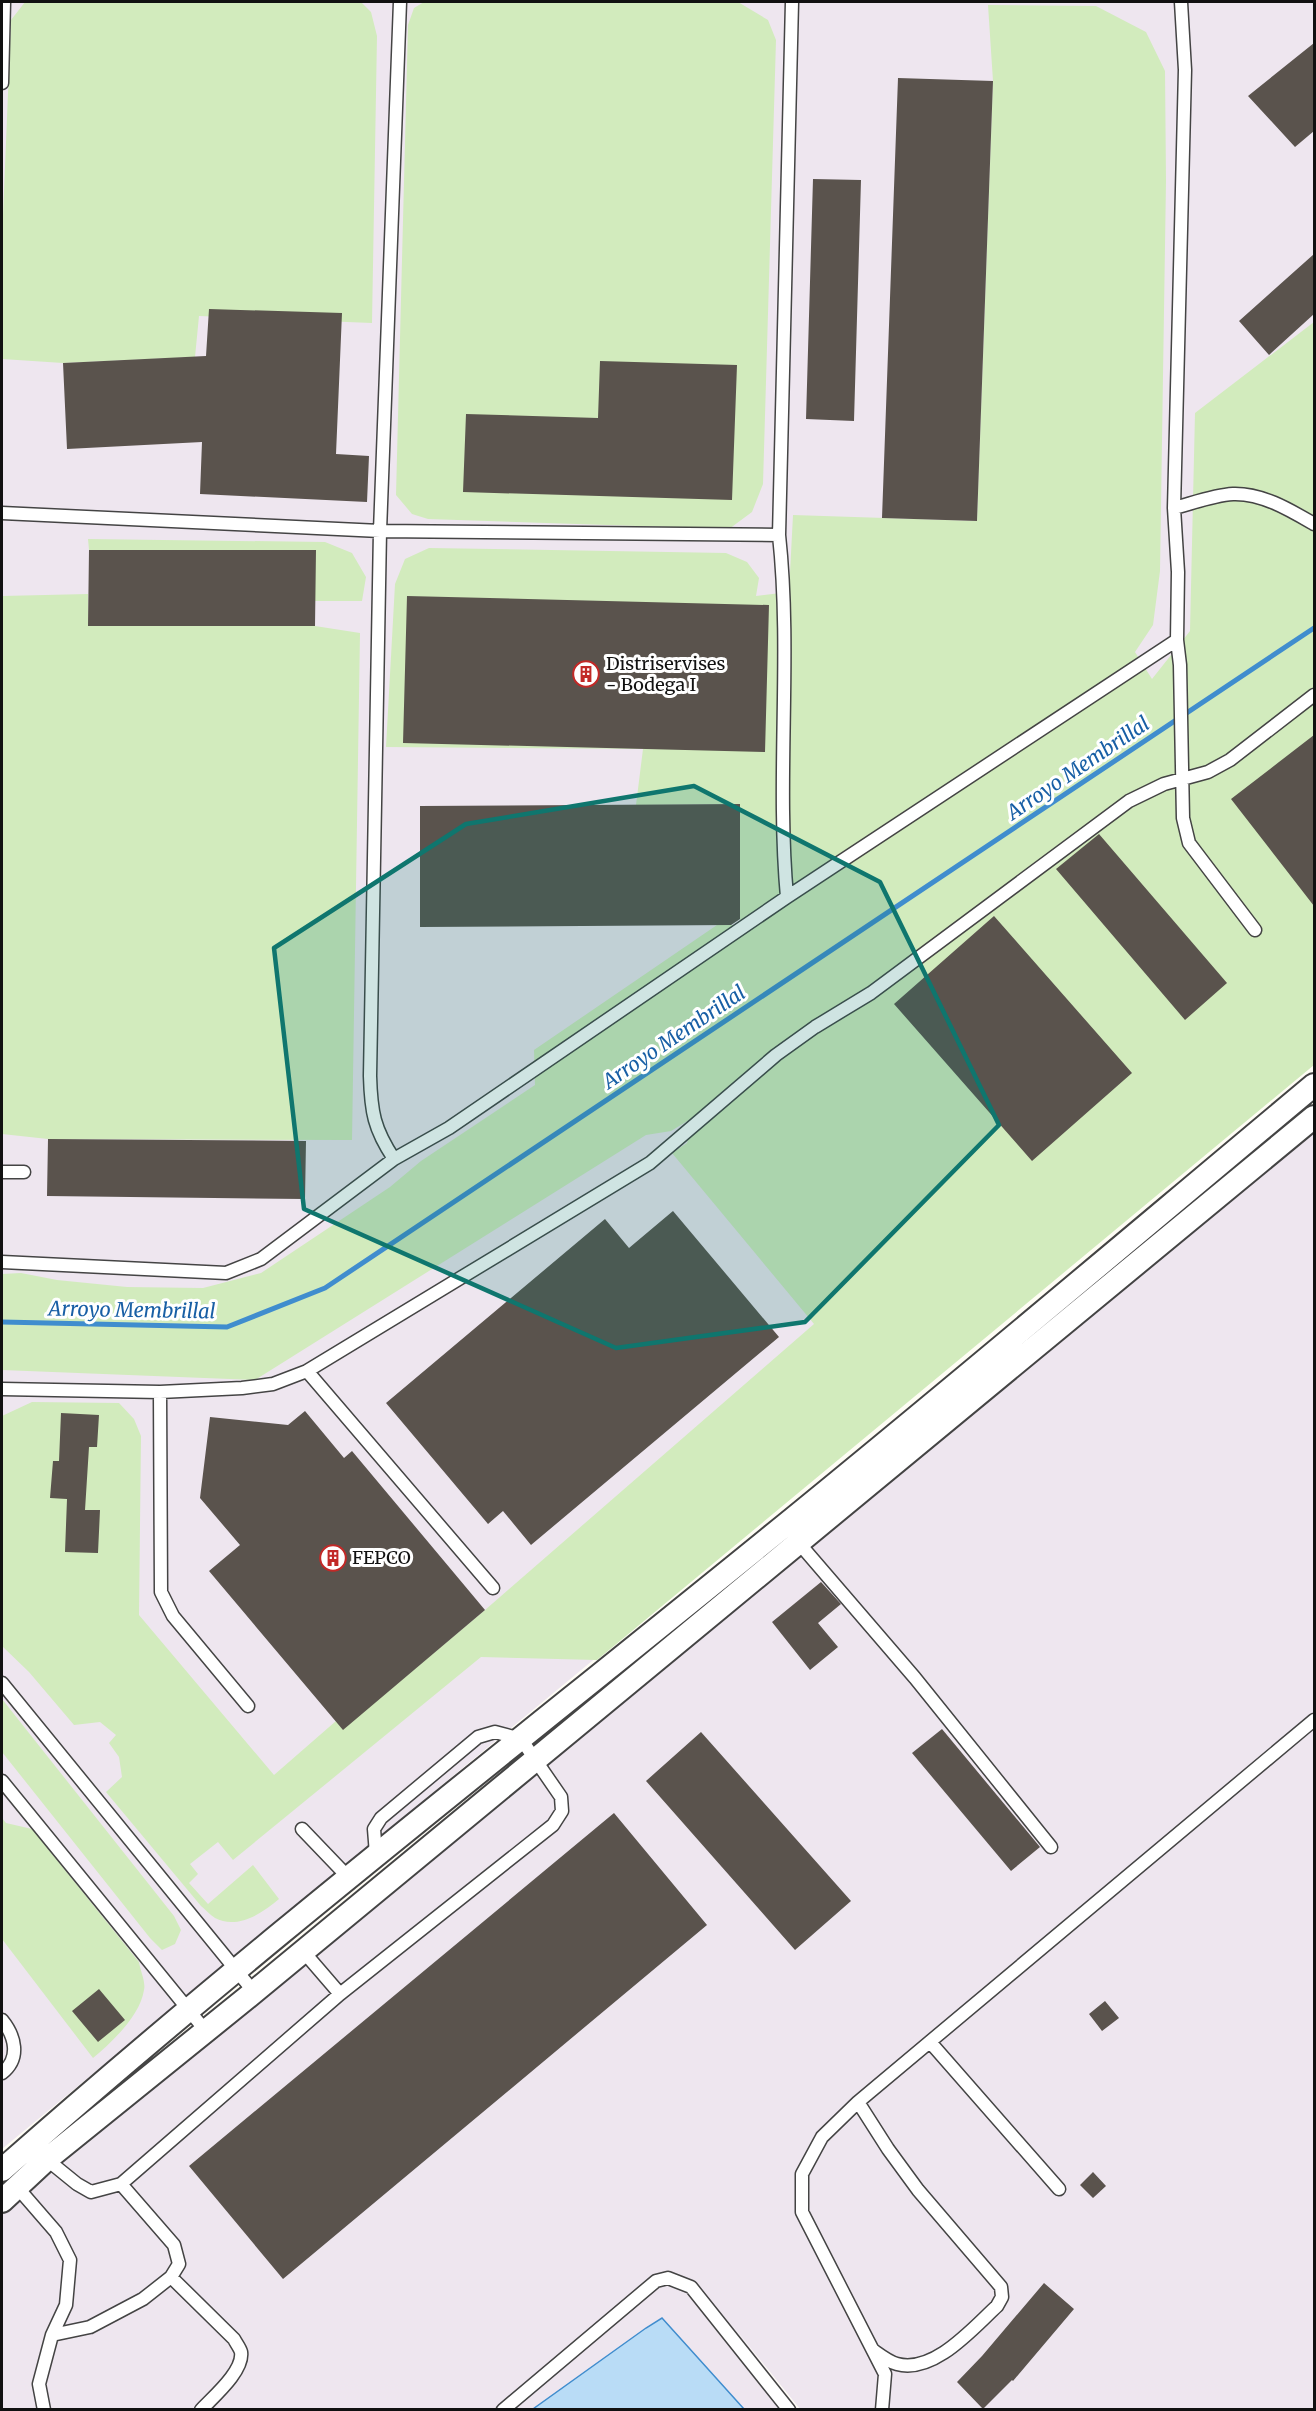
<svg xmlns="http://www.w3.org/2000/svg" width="1316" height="2411" font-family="Merriweather,serif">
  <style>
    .industrial { fill: #eee6ef }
    .green { fill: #d2ebbd }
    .water { fill: #b9dcf6; stroke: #408dce; stroke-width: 1.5 }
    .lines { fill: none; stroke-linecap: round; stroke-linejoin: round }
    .stream { stroke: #408dce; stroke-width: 5 }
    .building { fill: #5a534d }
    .service-casing { stroke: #444; stroke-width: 15 }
    .minor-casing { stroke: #444; stroke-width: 26 }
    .service { stroke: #fff; stroke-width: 12 }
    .minor { stroke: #fff; stroke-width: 22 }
    .marked { fill: #0f766e; fill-opacity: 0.2; stroke: #0f766e; stroke-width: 4.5; stroke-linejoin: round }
    .labels { text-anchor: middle; stroke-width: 6; stroke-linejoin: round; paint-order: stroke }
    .poi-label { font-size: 18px; fill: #111; stroke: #fff; text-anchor: start }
    .water-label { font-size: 20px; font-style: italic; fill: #185fa5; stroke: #fff }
  </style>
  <rect width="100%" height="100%" fill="#fffdf5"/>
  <path class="industrial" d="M2,2H1314V1064L2,2149Z
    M1314,1129V2409H800L728,2320L798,2409L2,2410V2201Z"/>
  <path class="green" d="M25,2H361L371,12L377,36L372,323L199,316L195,357L63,363L2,359V240L11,20Z
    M424,2H738L768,20L776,40L763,484L752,512L729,529L428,519L412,514L396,495L408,25L414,8Z
    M988,5L1096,6L1146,32L1165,71L1166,181L1160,571L1153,625L1135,652L1152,679L1190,631L1195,413L1314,322V1065L597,1660L481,1657L233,1860L218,1842L190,1864L198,1874L189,1883L208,1904L253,1865L279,1899C263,1913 237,1930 215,1918C210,1915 205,1909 201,1906L106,1792L122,1777L119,1757L109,1743L116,1735L100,1722L74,1725L29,1672L2,1646V1416L32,1402L119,1403L134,1419L141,1436L139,1615L274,1775L336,1721L343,1729L485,1610L814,1324L672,1153L687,1143L694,1117L671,1131L646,1135L255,1380L2,1370V1274L21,1273L57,1280L127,1287L203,1288L261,1273L390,1187L421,1161L535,1085L534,1050L717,925H740V804L636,805L643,749L386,747L395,584L405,559L429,548L726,553L747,562L759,578L756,596L789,592L793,515L977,521L993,81Z
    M88,539L325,542L352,553L366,577L362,601H315V550H89Z
    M88,594L89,626H315L360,633L352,1140L48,1139L2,1134V596Z
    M2,1699L174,1916L181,1930L175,1944L162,1950L150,1938L2,1752Z
    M2,1818L6,1823L32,1829L139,1962C140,1970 146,1982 144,1990C140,2016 112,2042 93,2058L2,1939Z"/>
  <path class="water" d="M662,2318L744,2409H533L646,2328Z"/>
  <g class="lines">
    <path class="stream" d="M2,1322L227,1327L325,1288L1314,628"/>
  </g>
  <path class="building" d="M1314,43V131L1295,147L1248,96Z
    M898,78L993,81L977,521L882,518Z
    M813,179L861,180L854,421L806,419Z
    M1314,254V314L1269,355L1239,321Z
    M209,309L342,313L336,454L369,456L367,502L200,494L202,442L67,449L63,363L206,356Z
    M600,361L737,365L732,500L463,492L466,414L598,418Z
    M89,550H316L315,626H88Z
    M407,596L769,605L765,752L403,743Z
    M1314,735V906L1231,799Z
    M740,804V919L731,925L420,927V806Z
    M1099,834L1227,983L1185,1020L1056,869Z
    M994,916L1132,1073L1032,1161L894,1004Z
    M48,1139L306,1141L305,1199L47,1196Z
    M673,1211L779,1337L531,1545L503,1511L488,1524L386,1403L605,1219L629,1248Z
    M305,1411L344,1458L352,1451L485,1610L343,1730L209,1571L240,1545L200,1498L210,1417L288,1425Z
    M61,1413L99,1415L97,1447H89L85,1510H100L98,1553L65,1552L67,1499L50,1498L53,1461H59Z
    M821,1582L841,1604L818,1623L838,1647L810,1670L772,1622Z
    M942,1729L1040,1847L1011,1871L912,1753Z
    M701,1732L851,1901L795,1950L646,1781Z
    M614,1813L707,1925L283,2279L189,2166Z
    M99,1989L125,2020L98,2042L72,2011Z
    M1105,2001L1119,2018L1102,2031L1089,2014Z
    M1093,2172L1106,2186L1093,2198L1080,2185Z
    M1044,2283L1074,2309L1013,2381L1012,2380L983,2409L957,2382L982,2356Z"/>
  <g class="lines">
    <g class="service-casing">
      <path id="service" d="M1181,2L1185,70L1174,508L1178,572L1177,640L1180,665L1183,818L1189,843L1255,930
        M2,83L4,2
        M1174,508C1193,503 1214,495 1233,494C1262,493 1290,510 1314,524
        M2,513L380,531L779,535
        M787,897C776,777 792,655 779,535L792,2
        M394,1159C374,1129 371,1112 370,1076L380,531L400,2
        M2,1172H24
        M2,1262L226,1273L261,1259L394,1159L449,1128L787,897L1177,640
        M307,1371L493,1588
        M2,1389L160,1392L242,1388L273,1384L307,1371L650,1163L776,1055L815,1027L871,993L1129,801L1164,784L1208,772L1230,760L1314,695
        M160,1392L161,1592L173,1616L248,1706
        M798,1542L915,1678L1051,1847
        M2,1683L254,1992
        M2,1781L205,2030
        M302,1829L348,1877
        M303,1951L340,1994
        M2,2020C15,2036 21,2058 2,2073
        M930,2042L1059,2189
        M858,2102L888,2149L918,2190L1001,2287L1002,2297L997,2306C973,2328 934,2374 897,2364C889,2362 880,2355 873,2350
        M45,2158L77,2184L91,2192L121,2184L340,1994L553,1825L562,1811L561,1797L521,1739L495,1732L478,1737L381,1818L374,1829L376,1854
        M17,2187L56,2232L70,2260L66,2305L52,2335L39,2384L44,2410
        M171,2277L234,2339C236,2343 240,2348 241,2352C244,2371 213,2397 201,2410
        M52,2335L90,2327L143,2299L171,2277L179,2264L174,2245L121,2184
        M503,2410L656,2281L668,2278L691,2287L789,2410
        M882,2410L885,2374L802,2212V2174L822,2137L858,2102L1314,1720"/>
    </g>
    <g class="minor-casing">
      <path id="minor" d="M2,2170C250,1951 511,1748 768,1539C952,1390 1132,1237 1314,1085
        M2,2201L46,2160L254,1992L1314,1117"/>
    </g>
    <use href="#service" class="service"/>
    <use href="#minor" class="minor"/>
  </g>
  <path class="marked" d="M694,786L880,882L999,1125L805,1322L616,1348L304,1209L274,948L466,824Z"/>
  <defs>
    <g id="building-ring" transform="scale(1.35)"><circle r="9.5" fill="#fff" stroke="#c22927" stroke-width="1.5"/><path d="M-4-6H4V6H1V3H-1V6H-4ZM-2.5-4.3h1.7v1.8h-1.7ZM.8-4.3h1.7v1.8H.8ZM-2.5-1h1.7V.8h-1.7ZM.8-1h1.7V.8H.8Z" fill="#c22927"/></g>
  </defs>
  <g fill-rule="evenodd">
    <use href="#building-ring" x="586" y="674"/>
    <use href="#building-ring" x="333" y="1558"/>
  </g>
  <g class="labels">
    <g class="poi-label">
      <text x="606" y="670">Distriservises<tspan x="606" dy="21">- Bodega I</tspan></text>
      <text x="352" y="1564">FEPCO</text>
    </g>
    <g class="water-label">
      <text transform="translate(1078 768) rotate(-34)" y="7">Arroyo Membrillal</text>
      <text transform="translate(674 1037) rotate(-34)" y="7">Arroyo Membrillal</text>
      <text transform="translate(132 1310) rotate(1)" y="7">Arroyo Membrillal</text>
    </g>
  </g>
  <rect width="1316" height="2411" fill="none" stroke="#111111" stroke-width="6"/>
</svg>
